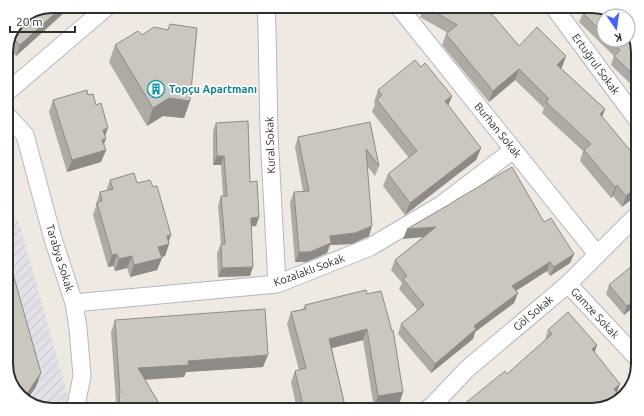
<svg xmlns="http://www.w3.org/2000/svg" width="644" height="416" font-family="Ubuntu,sans-serif">
  <style>
    .industrial { fill: url(#industrial-furrows) }
    .lines { fill: none; stroke-linecap: round; stroke-linejoin: round }
    .minor-casing { stroke: #b4b7c1; stroke-width: 19 }
    .minor { stroke: #fff; stroke-width: 17 }
    .wall { fill: #afaba4 }
    .shaded-wall { fill: #8e8b86 }
    .building { fill: #cbc7bf; stroke: #8e8b86 }
    .labels { text-anchor: middle; stroke-width: 3.5; stroke-linejoin: round; paint-order: stroke }
    .street-label { font-size: 11px; fill: #2e2e2e; stroke: #fff }
    .culture-label { font-size: 11px; font-weight: bold; fill: #0d838f; stroke: #fff; text-anchor: start }
    .rim { fill: none; stroke: #2e2e2e; stroke-width: 2 }
  </style>
  <defs>
    <pattern id="industrial-furrows" width="10" height="10" patternUnits="userSpaceOnUse"><rect width="10" height="10" fill="#e3e1e8"/><path d="M-1 1l2-2M0 10L10 0M9 11l2-2" fill="none" stroke="#c3c1c7"/></pattern>
  </defs>
  <rect width="100%" height="100%" fill="#efe9e1"/>
  <path class="industrial" d="M6,197L21,229L72,410H52L27,402L6,367Z"/>
  <g class="lines">
    <g class="minor-casing">
      <path id="minor" d="M266,6L267,28L269,133L277,284
        M398,6L597,254
        M553,6L638,121
        M6,93L108,6
        M6,114L25,135L53,239L74,303L78,328L82,376L75,410
        M568,284L638,359
        M74,303L277,284L370,247L441,205L513,150
        M426,410L432,406L467,369L568,284L638,214"/>
    </g>
    <use href="#minor" class="minor"/>
  </g>
  <path class="wall" d="M412,6H485L519,46L566,56L562,67L561,68L605,109L602,117L638,194L622,207L613,196L611,198L580,161L583,151L542,113L544,108L515,80L489,102L442,45L446,34L448,33L420,17L422,12Z
    M71,7L16,56L7,47L20,19Z
    M583,13L604,16V40H628L638,49V91L611,65L614,56L579,22Z
    M170,24L190,101L184,118L163,116L147,126L109,62L115,45L142,35L168,30Z
    M421,67L452,96L448,106L481,148L476,160L405,215L383,186L388,174L409,158L372,112L375,104L374,102L378,90Z
    M88,95L105,137L104,144L106,150L101,162L67,172L49,112L53,100Z
    M370,122L379,166L375,176L367,166L369,236L352,244L330,245L327,253L306,262H295L290,202L294,192L303,191L295,147L298,137Z
    M216,123L250,182L259,217L256,226H251L250,276L218,277L217,253L221,244L218,205L221,196H223L221,165H213V131Z
    M110,180L137,183L169,241V244L165,256L161,257L162,258L157,270L130,277L127,268L115,271L113,266L108,267L93,215L96,206V204L100,192L106,191Z
    M544,222L574,254L570,263L550,276L547,271L516,291L518,293L514,303L475,332L473,339L431,373L398,334L401,324L418,311L399,289L402,283L391,270L395,260L423,237L403,239Z
    M638,261V320L630,310L624,315L606,294L609,285Z
    M367,294L403,392L399,404L374,408L363,340L332,348L346,410H297L291,382L295,371L299,370L287,324L291,312L303,309L305,305Z
    M115,320L263,367L186,372L184,377L145,380L163,410H115V405L116,403L111,332Z
    M548,330L597,345L595,352L617,393L592,410H462L463,405L507,374L545,340Z"/>
  <path class="shaded-wall" d="M63,6H71L16,56L20,45Z
    M566,56L562,67L553,76L557,65Z
    M519,69L515,80L489,102L493,91Z
    M452,96L447,108L445,101Z
    M169,98L190,101L184,118L163,116L147,126L153,108Z
    M605,109L601,120L600,114Z
    M108,128L104,139H106L101,151L103,130Z
    M481,148L476,160L405,215L410,203Z
    M106,150L101,162L67,172L72,160Z
    M217,156H224L221,165H213Z
    M617,185L613,196L611,198L615,187Z
    M638,186V194L622,207L626,196Z
    M12,216L7,229L6,230V219Z
    M259,217L256,226L248,227L251,218Z
    M372,226L369,236L352,244L330,245L327,253L306,262H295L299,252L330,236Z
    M436,227L433,236L403,239L407,229Z
    M171,235L168,244H169L165,256L154,259L158,247L167,236Z
    M117,254L113,266L108,267L112,255Z
    M574,254L570,263L550,276L554,267Z
    M132,256L127,268L115,271L119,259Z
    M162,258L157,270L130,277L134,265Z
    M550,262L547,271L509,295L512,286Z
    M253,267L250,276L218,277L222,268Z
    M518,293L514,303L475,332L473,339L431,373L435,364L474,326Z
    M633,302L630,310L624,315L627,306Z
    M367,329L363,340L325,350L329,339Z
    M597,345L593,356L592,349Z
    M268,355L263,367L186,372L184,377L134,380L138,368L188,361Z
    M41,373L36,387L26,401L24,398Z
    M620,384L616,395L614,389Z
    M403,392L399,404L374,408L378,396Z"/>
  <path class="building" d="M52,6H63L20,45L12,37L20,19Z
    M425,6H485L519,46L537,27L566,56L557,65L605,109L600,114L638,160V186L626,196L617,185L615,187L584,150L591,144L546,102L549,99L519,69L493,91L446,34L457,25Z
    M589,6H592L617,14L619,16H604V34L583,13Z
    M170,24L197,28L190,101L169,98L153,108L115,45L138,31L142,35L154,27L168,30Z
    M628,32L638,49V79L614,56L620,50L610,40H628Z
    M415,60L421,67L425,63L452,96L445,101L481,148L410,203L388,174L417,151L377,100L382,95L378,90Z
    M87,90L88,95L93,94L96,105L101,103L108,128L103,130L106,139L102,140L106,150L72,160L53,100Z
    M248,121L250,182L257,181L259,217L251,218L253,267L222,268L221,244H225L221,196H227L224,156H217L216,123Z
    M370,122L379,166L366,149L372,226L355,233L330,236L331,243L310,252H299L294,192L309,191L298,137Z
    M512,167L544,222L551,218L574,254L554,267L550,262L512,286L518,293L474,326L476,329L435,364L401,324L424,305L403,279L407,276L395,260L436,227L407,229L450,204L456,200Z
    M134,173L137,183L150,180L153,187L157,186L171,235L167,236L169,244L158,247L162,258L134,265L132,256L119,259L117,254L112,255L97,203L102,201L100,192L113,189L110,180Z
    M6,204L12,216L6,219Z
    M6,249L41,373L24,398L6,367Z
    M638,261V308L633,302L627,306L609,285Z
    M366,290L367,294L381,291L392,331L393,330L403,392L378,396L367,329L329,339L346,410H304L295,371L306,368L291,312L306,309L305,305Z
    M265,309L268,355L188,361L189,365L138,368L163,410H120L119,393H120L115,320Z
    M568,312L597,345L592,349L620,384L614,389L621,398L615,404L592,410H468L463,405L505,371L507,374L552,334L548,330Z"/>
  <defs>
    <g id="building-ring" transform="scale(0.9)"><circle r="9.5" fill="#fff" stroke="#0f9aa8" stroke-width="1.5"/><path d="M-4-6H4V6H1V3H-1V6H-4ZM-2.5-4.3h1.7v1.8h-1.7ZM.8-4.3h1.7v1.8H.8ZM-2.5-1h1.7V.8h-1.7ZM.8-1h1.7V.8H.8Z" fill="#0f9aa8"/></g>
  </defs>
  <g fill-rule="evenodd">
    <use href="#building-ring" x="156" y="89"/>
  </g>
  <g class="labels">
    <g class="street-label">
      <text transform="translate(596 64) rotate(54)" y="4">Ertuğrul Sokak</text>
      <text transform="translate(498 130) rotate(51)" y="4">Burhan Sokak</text>
      <text transform="translate(270 145) rotate(-92)" y="4">Kural Sokak</text>
      <text transform="translate(60 258) rotate(73)" y="4">Tarabya Sokak</text>
      <text transform="translate(309 270) rotate(-20)" y="4">Kozalaklı Sokak</text>
      <text transform="translate(533 313) rotate(-40)" y="4">Göl Sokak</text>
      <text transform="translate(595 313) rotate(47)" y="4">Gamze Sokak</text>
    </g>
    <g class="culture-label">
      <text x="169" y="93">Topçu Apartmanı</text>
    </g>
  </g>
  <path d="M0 0H644V416H0ZM52 13H592A39 39 0 0 1 631 52V364A39 39 0 0 1 592 403H52A39 39 0 0 1 13 364V52A39 39 0 0 1 52 13Z" fill="#fff" fill-rule="evenodd"/>
  <path class="rim" d="M52 13H592A39 39 0 0 1 631 52V364A39 39 0 0 1 592 403H52A39 39 0 0 1 13 364V52A39 39 0 0 1 52 13Z"/>
  <g transform="translate(616 28) rotate(167)"><circle r="19" fill="#ffffff" stroke="#ababab"/>
  <path d="M0-3L7 15L0 10L-7 15Z" fill="#4264fb"/>
  <text y="-6" font-size="11" font-weight="bold" text-anchor="middle" fill="#2e2e2e">K</text>
  </g>
  <path d="M10 26v6h65v-6" fill="none" stroke="#2e2e2e" stroke-width="2"/>
  <text x="16" y="26" font-size="12" fill="#2e2e2e" stroke="#ffffff" stroke-width="3" paint-order="stroke">20 m</text>
</svg>
